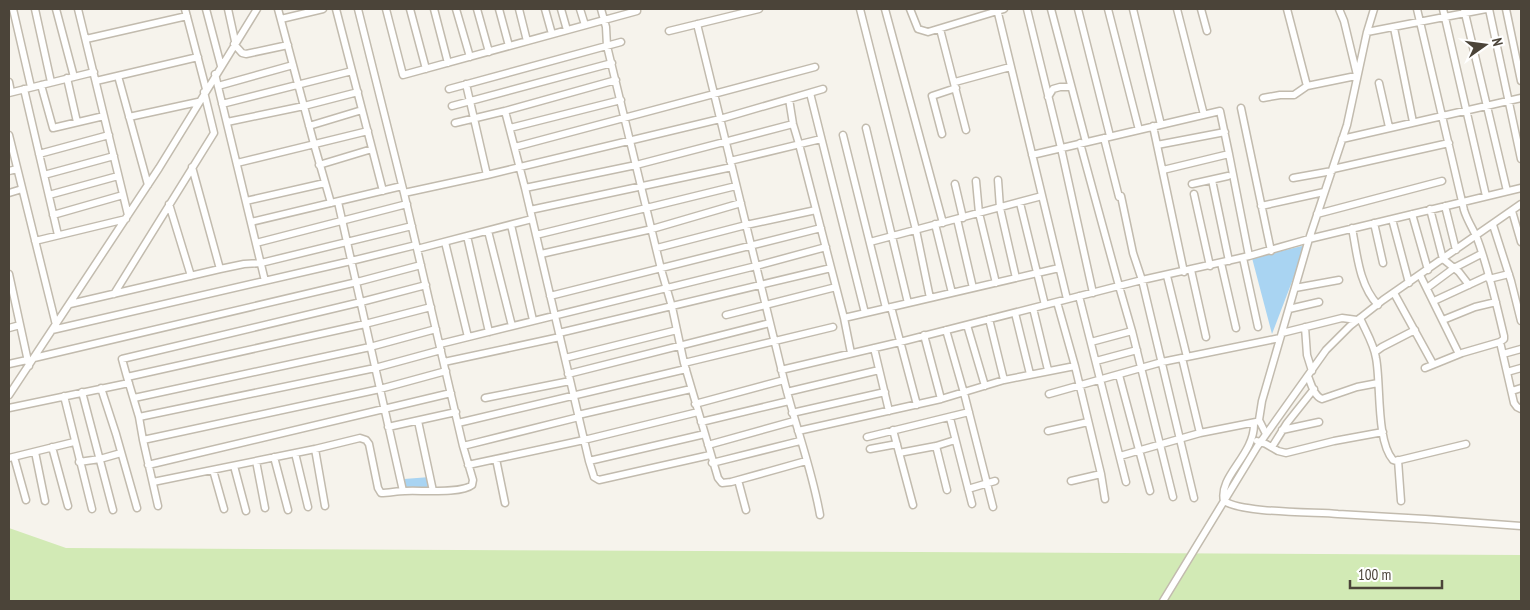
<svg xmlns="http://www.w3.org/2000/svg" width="1530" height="610" font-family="'PT Sans Narrow',sans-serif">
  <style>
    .green { fill: #d2eab5 }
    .water { fill: #a9d4f2 }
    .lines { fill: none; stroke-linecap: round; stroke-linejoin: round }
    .minor-casing { stroke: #c2bbae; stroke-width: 9 }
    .minor { stroke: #fff; stroke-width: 6 }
  </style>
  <rect width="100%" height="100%" fill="#f6f3ec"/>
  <path class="green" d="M9,528L66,548L1521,555V601H9Z"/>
  <path class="water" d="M1306,245L1272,334L1252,258Z
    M430,477L431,493L405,492L404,479Z"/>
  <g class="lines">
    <g class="minor-casing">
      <path id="minor" d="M13,9L31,87
        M35,9L51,82
        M56,9L74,77
        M78,9L128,215
        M185,9L206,89
        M206,9L221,66
        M228,9L235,41
        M278,9L314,144L331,203
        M336,9L383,191
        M386,9L403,75L637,11
        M410,9L426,69
        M434,9L448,63
        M456,9L470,57
        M477,9L489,52
        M499,9L509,46
        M519,9L527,41
        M545,9L552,34
        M561,9L567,30
        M580,9L585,25
        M601,9L606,27L607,46L661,269L672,307L684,363L718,478L722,483L731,482L806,461
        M860,9L916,230L930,298
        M885,9L943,223
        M910,9L918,29L928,32L1004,9
        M997,9L1067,299
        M1027,9L1061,148L1093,293
        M1051,9L1086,142
        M1078,9L1110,136
        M1108,9L1139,130
        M1133,9L1161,125
        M1177,9L1204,115
        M1201,9L1207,31
        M1287,9L1307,86
        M1339,9L1344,21L1357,75
        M1417,9L1464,210C1467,220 1473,229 1477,238C1489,270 1496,303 1504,336V339L1500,342L1462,353L1425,368
        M1443,9L1486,196
        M1464,9L1507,191
        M1489,9L1521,159
        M1506,9L1521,81
        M281,19L323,9
        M697,24L784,380C795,425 812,469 820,515
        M1394,28L1413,122
        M940,29L966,130
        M669,31L759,9
        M1367,32L1486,9
        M86,39L187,16
        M234,44L242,53L246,54L288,45
        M215,74L265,281
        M118,76L148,185
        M67,78L77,122
        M96,81L198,57
        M9,82L11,92
        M955,82L1010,67
        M1379,83L1389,127
        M466,84L487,175
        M41,85L53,128L104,116
        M218,86L293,65
        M24,89L58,235
        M449,89L621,42
        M9,93L94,72
        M810,93L865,313
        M1048,97L1053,89L1060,87H1071
        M1263,98L1280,95H1294L1307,86L1351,77H1357
        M789,99L793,124L799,144L844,318L851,353
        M222,104L352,71
        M452,106L612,63
        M1241,108L1271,251
        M505,111L525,188L589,461L594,477L599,480L710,455
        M129,117L198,102
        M227,122L304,106L358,92
        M455,123L505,111L616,80
        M309,126L362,110
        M1153,126L1184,272
        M510,128L621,100
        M866,128L908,303
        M942,134L932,96L956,88
        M9,135L56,325
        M843,135L886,308
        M1104,138L1119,197
        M1342,139L1521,98
        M1080,143L1119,286L1132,331L1173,497
        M1157,145L1225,132
        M515,147L815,67
        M39,154L109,135
        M1032,155L1220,111L1229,154
        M730,161L821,139
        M237,163L368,131
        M319,165L372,149
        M1333,169L1449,143
        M1163,170L1229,154L1249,256
        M9,171L17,169
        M44,175L114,156
        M1293,178L1332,171
        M998,180L1000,208L1016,278
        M1212,180L1229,261
        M976,181L979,213L996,283
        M955,184L963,218
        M1192,184L1228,176
        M525,188L636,165L793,124
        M9,193L22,189
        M404,193L487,175L720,119L823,89
        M1194,194L1210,266
        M49,195L118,176
        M1121,196L1133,253L1142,280L1194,498
        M246,201L325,183
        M338,202L403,491
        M1020,203L1045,305
        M169,204L191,276
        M1261,206L1324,192
        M1445,206L1456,250
        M1430,209L1443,259L1459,272L1469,285
        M530,210L732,167
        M1512,211L1521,242
        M1317,214L1442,181
        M1412,214L1428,270
        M53,215L123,195
        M957,219L973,288
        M1392,219L1409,283
        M251,222L402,186
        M1374,223L1383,263
        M935,224L952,293
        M511,225L533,320
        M1493,225L1511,281L1521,321
        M1352,228C1357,254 1359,285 1378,305
        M488,231L512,326
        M536,235L736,186
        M467,236L489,332
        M35,241L126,219
        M445,242L468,337
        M870,242L1042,196
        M256,243L407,204
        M657,248L746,225L816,210
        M417,249L532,219
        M541,254L652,229L741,203
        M1243,258L1258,327
        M1221,263L1236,328
        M220,269L244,264L261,263L412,226
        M1191,270L1206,337
        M9,274L29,366
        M1420,275L1459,354
        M1167,276L1187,357
        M1489,279L1509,274
        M1295,288L1339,280
        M1427,288L1454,268L1481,254
        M1394,293L1433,364
        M114,294L214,133L204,92
        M550,296L821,228
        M1079,296L1126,482
        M1434,301L1488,276
        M1057,302L1075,366L1101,474L1105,499
        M70,304L220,269L192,167
        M891,307L917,405
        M1033,308L1048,370
        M1289,309L1319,302
        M1015,313L1030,374
        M726,315L836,287
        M844,318L1059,268
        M1360,318C1365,330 1374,344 1376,358C1381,383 1376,441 1393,460L1396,461L1466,444
        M989,319L1004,380
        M1443,320L1475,307L1496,302
        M967,325L985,386
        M1305,327L1307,355L1312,371
        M9,328L20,325
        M52,330L351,261L416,245
        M946,330L964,393L993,507
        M559,333L831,268
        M1282,333L1342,318L1357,320
        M924,335L941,399
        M1091,342L1132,331
        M1500,342L1514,403L1517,407L1521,409
        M440,344L756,266L826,247
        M874,348L889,411
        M1375,352L1382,347L1415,330
        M1503,354L1521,349
        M34,358L357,282L421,265
        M565,358L677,330
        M1182,358L1200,433
        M1096,361L1137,350
        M444,362L560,337
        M684,363L833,327
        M9,364L27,360
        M781,370L900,342L1142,280L1249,256L1309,239L1521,188
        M1507,372L1521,368
        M568,374L770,323
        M1119,375L1150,491
        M1308,376C1311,384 1314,396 1322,399L1357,387L1378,383
        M127,377L122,359L361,302L426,285
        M101,388L116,434L137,508
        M1512,391L1521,388
        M82,392L113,510
        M787,392L879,370
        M1049,394L1162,362L1280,338
        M9,395L159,168L257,9
        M64,396L92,509
        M134,398L370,347L436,329
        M485,398L570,381
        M695,404L784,380
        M9,408L129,383
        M792,413L885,392
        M578,415L691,389
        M139,417L375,368L441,350
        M950,418L972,504
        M418,421L433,491
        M701,422L789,401
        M458,423L686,369
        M1254,423C1255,455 1218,476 1224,501C1242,513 1314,512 1338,514C1399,517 1460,521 1521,526
        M388,427L456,412
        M893,430L913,505
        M1282,430L1319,422
        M798,431L941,399L1004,380L1075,366
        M1048,431L1088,422
        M1266,434L1259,420L1262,401L1309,239L1347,125L1367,32L1374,9
        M867,437L969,412
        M143,440L380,389L446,371
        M1257,441L1266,444L1278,451L1286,453L1334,441L1383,432
        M708,445L794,421
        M463,446L579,417
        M936,446L947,490
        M52,447L68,506
        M1272,447L1287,423L1314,389
        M315,449L325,506
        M870,449L897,444
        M35,452L45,501
        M295,453L308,507
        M899,453L936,446L955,440
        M1120,456L1200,433L1256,422
        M14,457L26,500
        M274,457L288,510
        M9,458L74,442
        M496,459L505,503
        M1398,460L1401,501
        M256,461L265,508
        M589,461L705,434
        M79,462L100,459L121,453
        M712,463L800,441
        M148,465L451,393
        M468,465L584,440L698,412
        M234,466L246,511
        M213,470L224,509
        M738,480L746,510
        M1071,481L1101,474
        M153,482L315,449L360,438L366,440L369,444L378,488L381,493C389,493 397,491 405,491C420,490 461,494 472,485L473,480L463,446L404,193L358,9
        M968,489L995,481
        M158,506L143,440L139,417L127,377L365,324L431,307
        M1163,601L1257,447L1326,350L1350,326L1383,300L1521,204"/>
    </g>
    <use href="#minor" class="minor"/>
  </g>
  <rect width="1530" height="610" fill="none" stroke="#4b4439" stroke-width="20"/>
  <g transform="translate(1485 45) rotate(76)" stroke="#ffffff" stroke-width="4" paint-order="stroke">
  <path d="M0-4L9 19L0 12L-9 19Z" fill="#4b4439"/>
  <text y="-8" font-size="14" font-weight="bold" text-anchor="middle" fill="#4b4439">N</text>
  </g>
  <path d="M1350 580v8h92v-8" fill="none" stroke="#4b4439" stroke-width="2.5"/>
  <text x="1358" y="580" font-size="15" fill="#4b4439" stroke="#ffffff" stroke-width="4" paint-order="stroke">100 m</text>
</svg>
